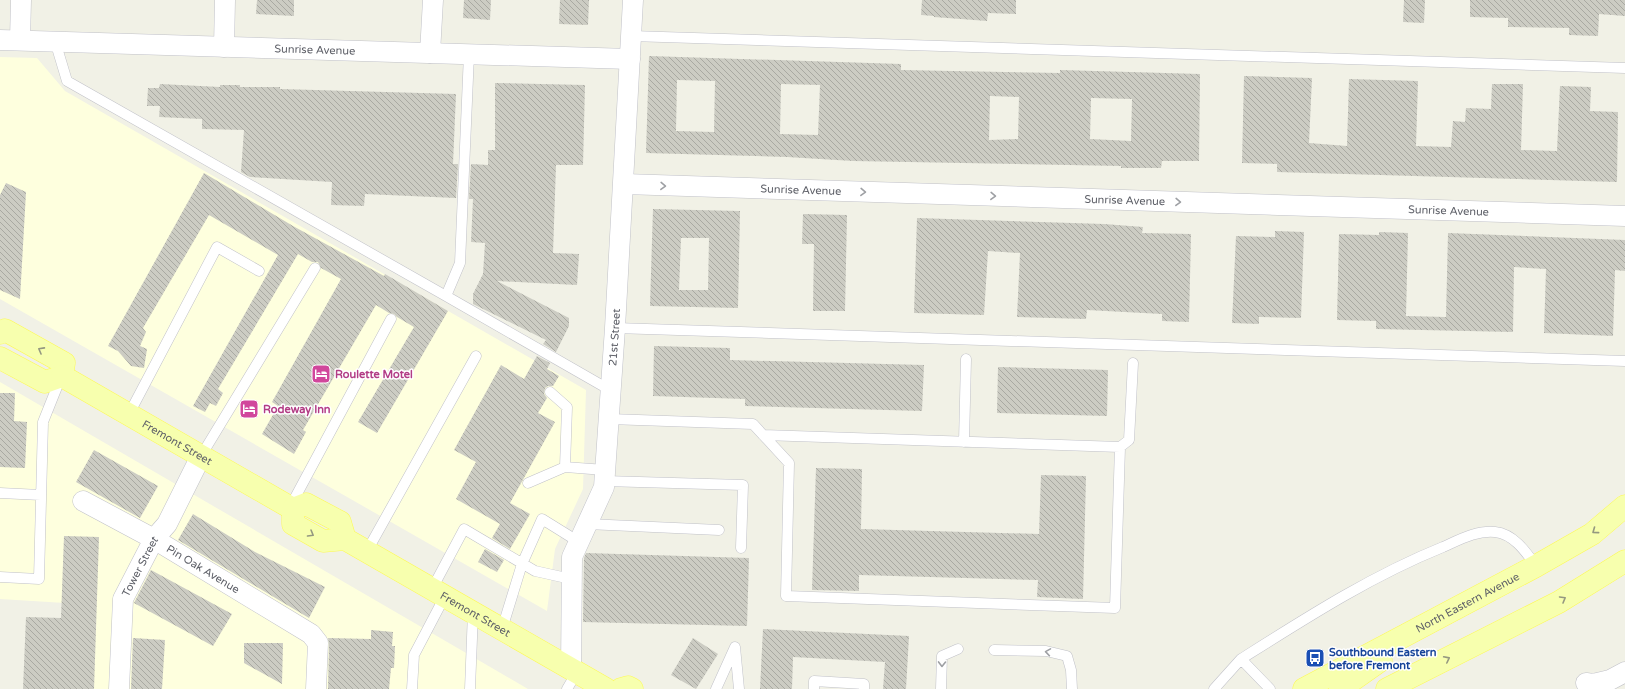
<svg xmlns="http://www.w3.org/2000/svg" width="1625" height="689" font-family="'Varela Round',sans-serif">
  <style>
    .commercial { fill: #feffde }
    .building { fill: url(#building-back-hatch); fill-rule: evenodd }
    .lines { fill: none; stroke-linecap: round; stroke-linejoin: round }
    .lane-casing { stroke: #c0c1c8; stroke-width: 11 }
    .street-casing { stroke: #c0c1c8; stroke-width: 21 }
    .primary-casing { stroke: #fefa52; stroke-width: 23 }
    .lane { stroke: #fff; stroke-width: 10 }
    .street { stroke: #fff; stroke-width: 20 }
    .primary { stroke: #f7ffae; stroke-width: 22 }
    .oneway { stroke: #9ea0a4 }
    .oneway2 { stroke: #949880 }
    .labels { text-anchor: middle; stroke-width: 3; stroke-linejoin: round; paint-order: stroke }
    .street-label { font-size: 11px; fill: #5e6068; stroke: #fff }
    .hotel-label { font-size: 11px; font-weight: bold; fill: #b23c85; stroke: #fff; text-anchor: start }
    .transit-label { font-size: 11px; font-weight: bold; fill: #164399; stroke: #fff; text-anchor: start }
  </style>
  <defs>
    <pattern id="building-back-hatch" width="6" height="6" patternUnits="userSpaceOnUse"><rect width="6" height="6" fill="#ccccc3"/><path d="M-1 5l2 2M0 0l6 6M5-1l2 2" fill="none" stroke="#a9a9a2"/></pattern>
  </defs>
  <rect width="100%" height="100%" fill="#f1f1e6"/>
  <path class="commercial" d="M0,57L37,58L65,91L586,390L583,489L555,549L547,611L0,299Z
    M0,382L528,689H59L65,603L0,599Z"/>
  <path class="building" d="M257,0H294V16L256,14Z
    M464,0H491L490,20L463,18Z
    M560,0H589L588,25L559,24Z
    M922,0H1016V14L988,13L987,21L934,17V16L921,15Z
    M1404,0H1425L1424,23L1403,22Z
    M1470,0H1625V16L1599,14L1598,36L1569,35V28L1508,27V18L1470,17Z
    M649,56L901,64V70L1060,73V70L1200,74L1199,161H1162L1161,168H1121V166L853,161L787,157L646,153ZM677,80L715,81L714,132L676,131ZM781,84L820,85L818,135L780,134ZM990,96L1019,97L1018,139L989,140ZM1091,98L1132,99L1131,141L1090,139Z
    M1244,76L1312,78L1309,143L1347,146L1349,79L1418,81L1416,146L1451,147L1453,121L1465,122L1466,108L1491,109L1492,84H1523L1521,150L1557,151L1560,86L1591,87L1590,111L1618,112L1617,182L1277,172V164L1242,163Z
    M495,83L585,85L583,165H556L553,253L579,254L577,285L497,281L569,318V326L556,352L543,344L546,340L473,304V294L483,274L485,243L471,242L473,199H469L471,164L488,165V150H495Z
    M160,84L220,87V85H240V87H280V89L456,94L453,164H458L456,198L365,194L364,206L331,205L332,182L250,177L241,172L244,130L202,129V119L159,117L160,106H147L148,88H159Z
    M204,173L293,226L384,276L385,274L448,311L377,433L358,422L414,327L397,317L394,314L389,313L376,305L303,430L306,432L294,454L262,434L278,406L272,402L341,279L321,268L318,262H312L298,254L218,389L223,393L216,406L210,403L205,412L193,406L278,255L209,215L143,328L146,332L140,346L147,349L144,368L131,366L118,351L108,346Z
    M6,183L26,192L20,299L0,290V195Z
    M653,209L740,211L738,308L650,306ZM681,238H709L708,290H679Z
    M803,214L847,215L845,311H813L814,244H802Z
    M917,218L1104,224L1143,227L1142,233L1191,234L1189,322L1162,321V314L1087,310L1086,319L1017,317L1020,253L988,251L984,315L914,313Z
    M1275,231L1304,232L1301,318L1259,317V324L1232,323L1236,236L1275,237Z
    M1379,232L1408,233L1406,316L1446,317L1448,233L1625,240V271L1615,270L1613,336L1544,333L1546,269L1514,267L1513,332L1376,329V321L1337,320L1339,234L1379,235Z
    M654,346L730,348V360L924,365L922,411L745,406V399L653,396Z
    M537,356L550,363L547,369L559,376L553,386H548L545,388L544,394L547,398L538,413L555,422L510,503L530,514L510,549L492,538L500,524L456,499L476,462L454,450L501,365L524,379Z
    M998,367L1108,370L1107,416L997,413Z
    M0,393H15L14,421L27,422L25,468L0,467Z
    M94,450L158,486L140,518L76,482Z
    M816,468L862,469L861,529L1039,534L1041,475L1086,476L1083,599L1037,597L1038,580L859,575V591L812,590Z
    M193,514L255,552L325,587L309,618L178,540Z
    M64,536L99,537L94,689H23L26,617L61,618Z
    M485,549L504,560L497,572L478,562Z
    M586,553L749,558L747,626L583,622L584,558Z
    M151,570L232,614L213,646L134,603Z
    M763,629L909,636L906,689H883L885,662L793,657L792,689H760Z
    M371,630L393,632L392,646H395L394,668H391L389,689H328L329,644L328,638L371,639Z
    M133,638L165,640L162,689H131Z
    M693,638L718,654L696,689L671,675Z
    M244,643H283L282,684L244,663Z"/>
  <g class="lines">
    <g class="lane-casing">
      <path id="lane" d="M631,36L1625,68
        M55,41L67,81L446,296
        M469,54L460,263L446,296L610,390
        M615,328L1625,361
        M550,392L567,407L565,467L605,470
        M129,414L217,247L259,271
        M609,419L753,424L789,463L786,596L1115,608L1120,447L763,435
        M964,442L966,359
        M1120,447L1129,440L1133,363
        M201,456L315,268
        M604,481L743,485L741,548
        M528,483L565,467
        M0,493L41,495
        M290,507L391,319
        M587,524L719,530
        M367,551L476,356
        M0,577L39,579L43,422L61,377
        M432,589L464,529L535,571L571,579
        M502,629L522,564L542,519L579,542
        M994,650L1046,651L1067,656L1071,670L1072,689
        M1241,659C1306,618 1371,576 1443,547C1459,540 1477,530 1495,532C1514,534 1526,552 1536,566
        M412,689L414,655L445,596
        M470,689L473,612
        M567,689L577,672
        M716,689L735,647L739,689
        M814,689V681L864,684V689
        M941,689L942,656L958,649
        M1214,689L1241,659L1270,689"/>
    </g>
    <g class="street-casing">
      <g id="street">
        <path id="s1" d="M0,40L630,59"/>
        <path d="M20,40L21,0"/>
        <path d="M224,47L225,0"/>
        <path d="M430,53L433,0"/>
        <path id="s2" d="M624,184L1625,216"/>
        <path id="s3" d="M83,501L154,539L311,634L318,643L316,689"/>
        <path id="s4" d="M571,669L572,557L604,487L615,328L633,0"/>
        <path d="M1586,683L1593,684L1610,680L1625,672"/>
        <path id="s5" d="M119,689L123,599L154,539L167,524L201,456"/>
      </g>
    </g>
    <g class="primary-casing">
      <g id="primary">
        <path d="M0,333L5,330L64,363L62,376"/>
        <path d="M0,358L45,382L62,376"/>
        <path id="s6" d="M62,376L293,509"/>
        <path id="s7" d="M293,509V524L323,541L345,539L606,689"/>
        <path d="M293,509L306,504L340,522L345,539"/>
        <path d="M621,689L628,687L632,689"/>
        <path id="s8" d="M1304,689L1536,566L1592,534L1625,506"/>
        <path d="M1340,689L1381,660"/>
        <path d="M1387,689L1559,602L1625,561"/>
      </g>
    </g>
    <use href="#lane" class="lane"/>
    <use href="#street" class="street"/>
    <use href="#primary" class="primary"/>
  </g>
  <defs><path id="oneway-chevron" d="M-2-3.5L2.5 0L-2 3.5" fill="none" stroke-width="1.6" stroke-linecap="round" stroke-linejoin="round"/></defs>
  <g class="oneway">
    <use href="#oneway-chevron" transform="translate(663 186) rotate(2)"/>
    <use href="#oneway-chevron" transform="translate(863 192) rotate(2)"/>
    <use href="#oneway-chevron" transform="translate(993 196) rotate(2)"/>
    <use href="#oneway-chevron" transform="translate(1178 202) rotate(2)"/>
    <use href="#oneway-chevron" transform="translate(1048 652) rotate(-171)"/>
    <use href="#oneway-chevron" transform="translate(942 664) rotate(91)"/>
  </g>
  <g class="oneway2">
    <use href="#oneway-chevron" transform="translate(41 350) rotate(-151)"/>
    <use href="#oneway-chevron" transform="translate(1595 531) rotate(144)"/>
    <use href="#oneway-chevron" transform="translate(311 534) rotate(30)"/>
    <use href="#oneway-chevron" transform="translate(1563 599) rotate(-30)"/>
    <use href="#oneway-chevron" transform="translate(1447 659) rotate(-27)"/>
  </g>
  <defs>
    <g id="hotel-square" transform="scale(1)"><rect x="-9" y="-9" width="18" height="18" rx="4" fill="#d1479c" stroke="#fff"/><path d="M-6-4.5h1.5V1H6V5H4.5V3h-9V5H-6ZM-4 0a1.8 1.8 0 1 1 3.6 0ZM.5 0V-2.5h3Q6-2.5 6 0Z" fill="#fff"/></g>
    <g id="bus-square" transform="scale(1)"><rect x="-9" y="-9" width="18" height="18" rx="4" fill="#1a4fb4" stroke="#fff"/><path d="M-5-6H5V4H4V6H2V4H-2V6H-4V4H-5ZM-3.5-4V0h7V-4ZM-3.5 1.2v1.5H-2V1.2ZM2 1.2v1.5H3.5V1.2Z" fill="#fff"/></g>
  </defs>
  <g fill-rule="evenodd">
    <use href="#hotel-square" x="321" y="374"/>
    <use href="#hotel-square" x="249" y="409"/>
    <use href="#bus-square" x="1315" y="658"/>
  </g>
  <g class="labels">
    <g class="street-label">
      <text dy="4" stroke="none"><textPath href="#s1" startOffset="315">Sunrise Avenue</textPath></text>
      <text dy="4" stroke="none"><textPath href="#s2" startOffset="177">Sunrise Avenue</textPath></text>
      <text dy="4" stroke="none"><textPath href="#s2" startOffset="501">Sunrise Avenue</textPath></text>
      <text dy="4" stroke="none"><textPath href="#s2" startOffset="825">Sunrise Avenue</textPath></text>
      <text dy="4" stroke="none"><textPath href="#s4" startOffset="339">21st Street</textPath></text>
      <text dy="4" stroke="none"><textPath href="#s6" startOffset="133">Fremont Street</textPath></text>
      <text dy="4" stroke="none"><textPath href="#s5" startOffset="127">Tower Street</textPath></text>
      <text dy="4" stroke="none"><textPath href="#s3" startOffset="138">Pin Oak Avenue</textPath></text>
      <text dy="4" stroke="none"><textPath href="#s8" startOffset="185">North Eastern Avenue</textPath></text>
      <text dy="4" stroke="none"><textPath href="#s7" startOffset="222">Fremont Street</textPath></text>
    </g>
    <g class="hotel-label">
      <text x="335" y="378">Roulette Motel</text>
      <text x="263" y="413">Rodeway Inn</text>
    </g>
    <g class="transit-label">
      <text x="1329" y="656">Southbound Eastern<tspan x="1329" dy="13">before Fremont</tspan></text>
    </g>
  </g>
</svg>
